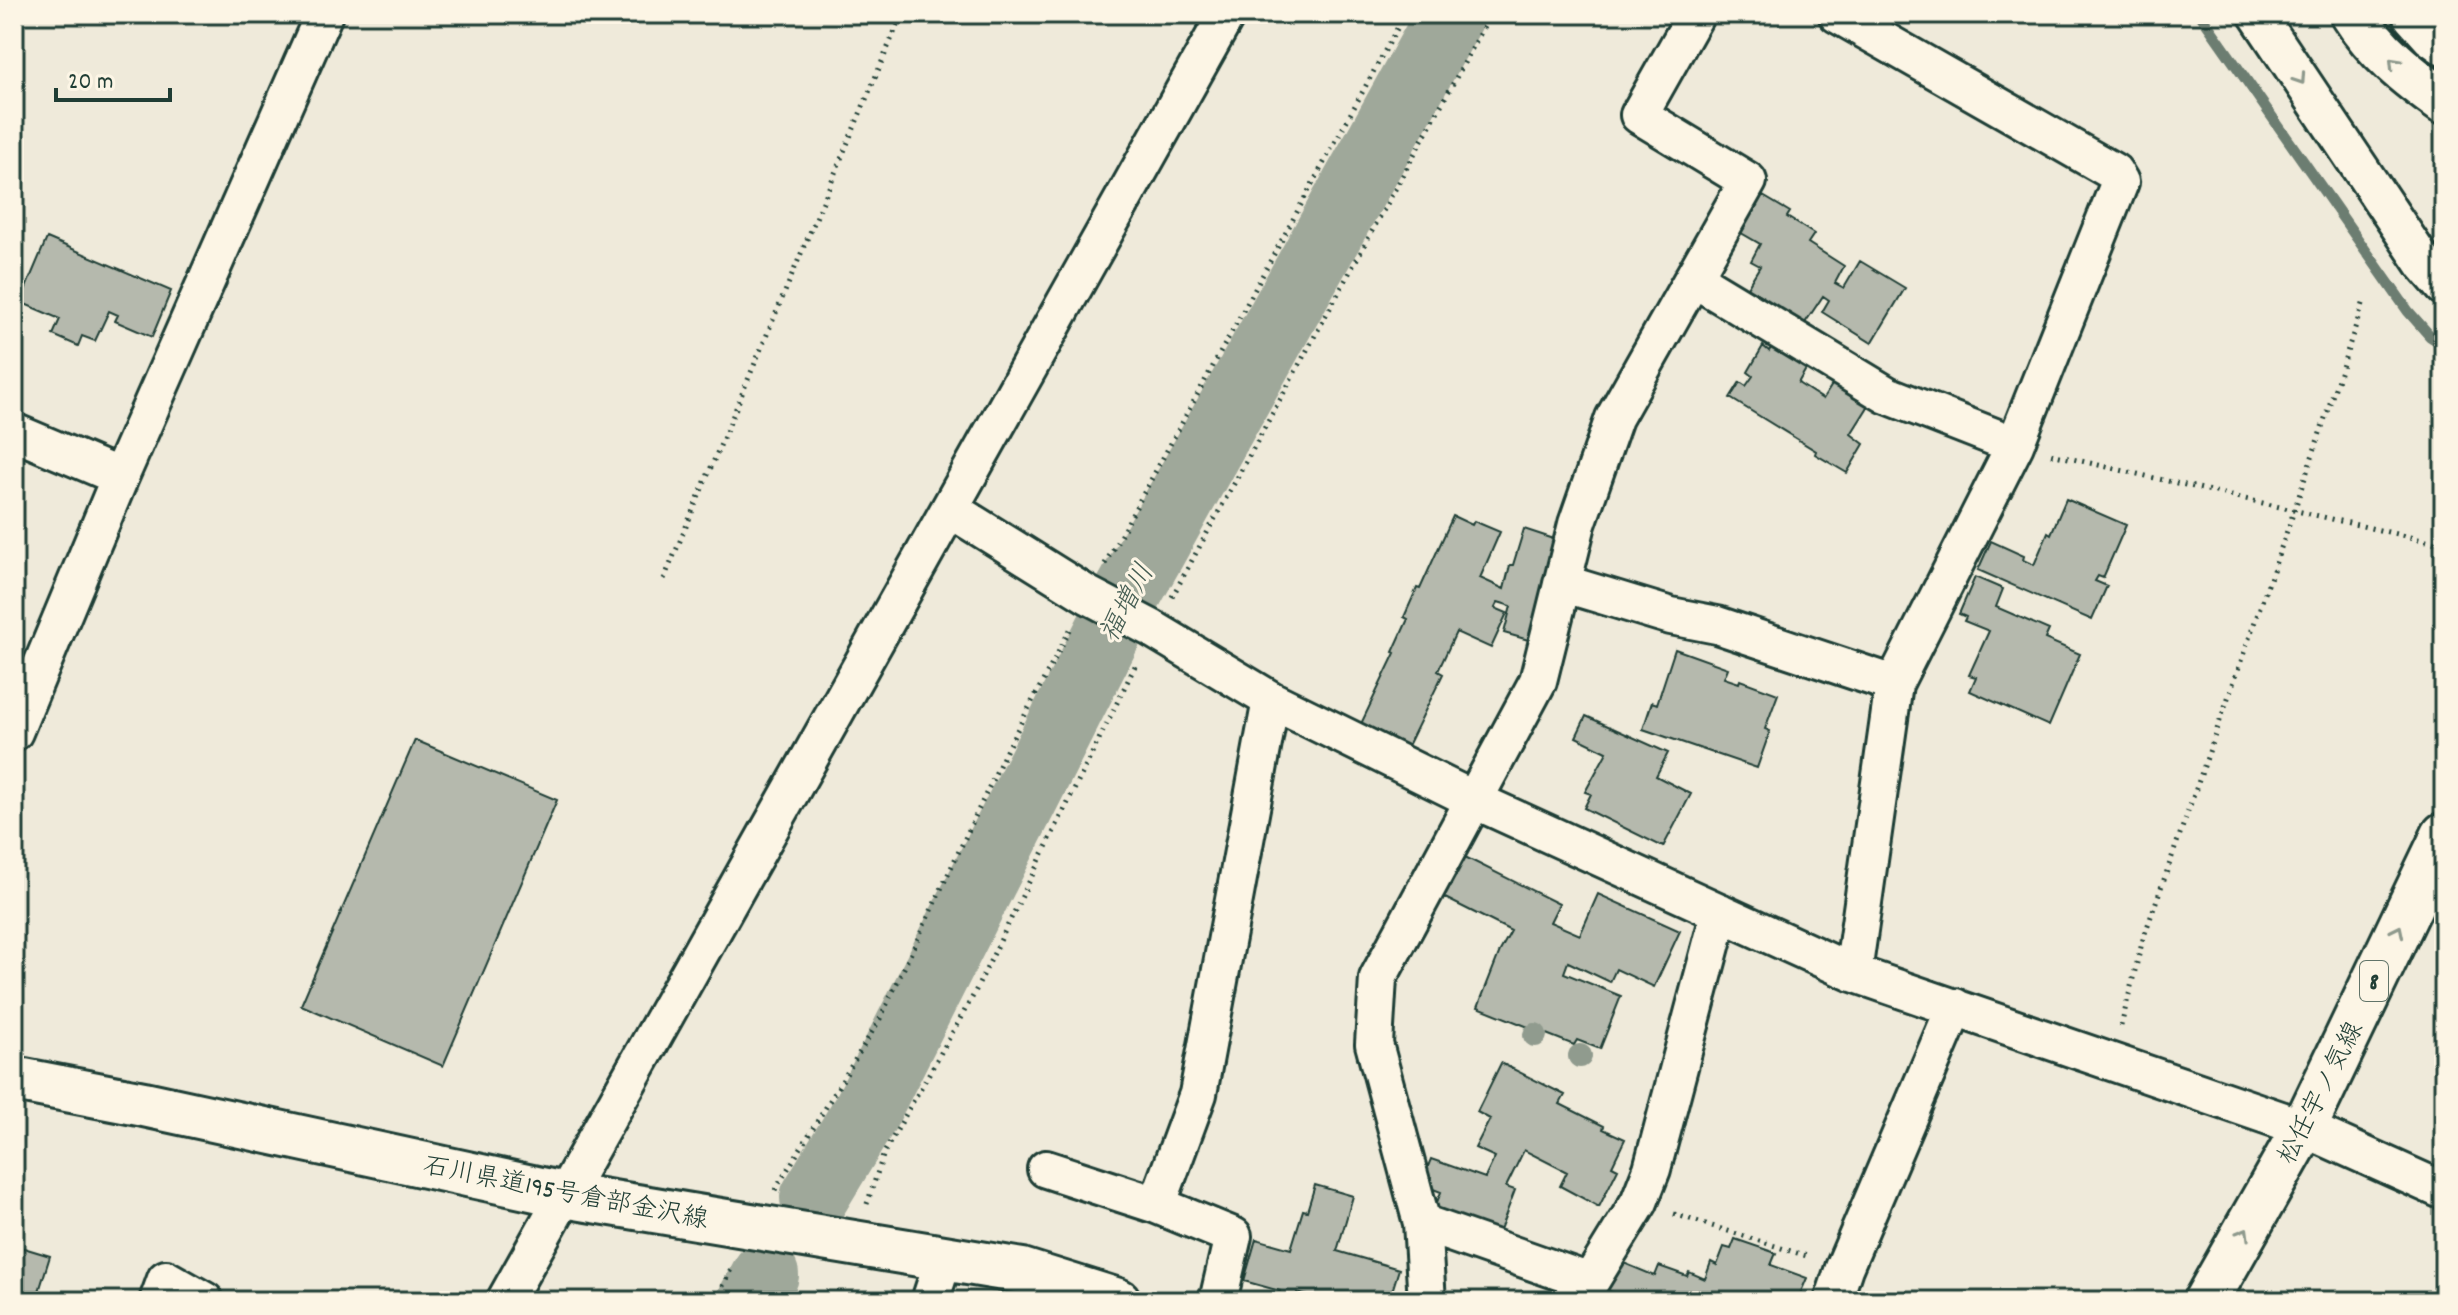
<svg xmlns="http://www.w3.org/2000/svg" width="2458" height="1315" font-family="Dekko,'Klee One',sans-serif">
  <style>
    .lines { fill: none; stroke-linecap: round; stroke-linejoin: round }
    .stream { stroke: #6c7d71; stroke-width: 11 }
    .river { stroke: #9fa89a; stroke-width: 68 }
    .building { fill: #b5b9ad; stroke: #1f3d34; stroke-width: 2 }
    .minor-casing { stroke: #1f3d34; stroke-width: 42 }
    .secondary-casing { stroke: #1f3d34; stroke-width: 50 }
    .primary-casing { stroke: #1f3d34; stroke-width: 50 }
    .motorway-casing { stroke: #1f3d34; stroke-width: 50 }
    .path { stroke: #1f3d34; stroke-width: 5; stroke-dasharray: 2 6; stroke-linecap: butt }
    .minor { stroke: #fcf5e5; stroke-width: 36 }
    .secondary { stroke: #fcf5e5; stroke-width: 44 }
    .primary { stroke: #fcf5e5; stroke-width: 44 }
    .motorway { stroke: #fcf5e5; stroke-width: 44 }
    .tree { fill: #909b8e }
    .oneway { stroke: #8e998c }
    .labels { text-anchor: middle; stroke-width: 6; stroke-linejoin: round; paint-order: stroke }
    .shield { fill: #fcf5e5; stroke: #617469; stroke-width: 2 }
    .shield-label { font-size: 24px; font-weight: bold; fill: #1f3d34 }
    .street-label { font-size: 26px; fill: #1f3d34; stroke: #fcf5e5 }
    .water-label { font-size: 28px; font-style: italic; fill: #455d53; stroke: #fcf5e5 }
  </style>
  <rect width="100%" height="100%" fill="#efeada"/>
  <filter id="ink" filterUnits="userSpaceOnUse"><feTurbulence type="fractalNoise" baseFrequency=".0125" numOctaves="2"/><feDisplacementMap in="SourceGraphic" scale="16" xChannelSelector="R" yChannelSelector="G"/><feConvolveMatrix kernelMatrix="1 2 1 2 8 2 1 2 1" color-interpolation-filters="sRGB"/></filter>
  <g filter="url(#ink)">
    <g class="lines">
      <path class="stream" d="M2200,14L2408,311L2430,336L2444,345"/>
      <path class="river" d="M814,1198L867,1110L1126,597L1451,14
        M751,1301L765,1275"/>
    </g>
    <path class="building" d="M1758,193L1790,212L1787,217L1814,234L1808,243L1844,266L1835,283L1844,288L1860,261L1905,288L1872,343L1822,312L1829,300L1823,296L1801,329L1743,294L1760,266L1751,261L1760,244L1736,230Z
      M47,238L171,291L152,337L115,321L118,315L109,311L95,341L82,336L78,346L53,335L60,319L20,302Z
      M1775,342L1809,364L1798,383L1823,399L1835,380L1871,402L1851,434L1864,444L1847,473L1815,454L1816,451L1730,398L1740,382L1746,386L1753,376L1748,372L1763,346L1769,351Z
      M2066,499L2126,525L2103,578L2098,576L2095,581L2107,586L2092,620L1978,570L1991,541L2024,556L2023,560L2034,565L2048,532L2051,534Z
      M1453,516L1472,525L1474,521L1500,532L1480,578L1504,589L1510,565H1513L1524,529L1557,540L1546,574L1549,575L1532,641L1504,633L1511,606L1498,602L1495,608L1507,613L1491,648L1456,632L1438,671L1443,674L1405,752L1359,728L1395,653L1393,652L1408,619L1404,617L1417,588L1420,589Z
      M1975,577L2003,589L1996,607L2049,630L2045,639L2080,654L2049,726L1970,691L1976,677L1969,675L1989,631L1964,621L1966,617L1959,614Z
      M1675,649L1728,668L1724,678L1739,683L1740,680L1778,694L1765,729L1770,731L1757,768L1643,729L1652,702L1657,704Z
      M1586,716L1668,753L1656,776L1691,794L1663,847L1584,808L1591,794L1585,792L1607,752L1576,737Z
      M415,740L557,800L443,1066L301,1005Z
      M1459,854L1559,904L1550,922L1580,935L1598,894L1680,931L1654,987L1616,969L1610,982L1568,962L1564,973L1621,996L1600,1049L1577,1040L1574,1045L1478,1007L1500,951L1511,931L1439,895Z
      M1501,1063L1565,1095L1560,1104L1604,1126L1603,1129L1625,1139L1612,1166L1618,1169L1599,1207L1560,1186L1567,1172L1524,1150L1506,1187L1515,1190L1498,1235L1434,1210L1441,1192L1428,1187L1431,1177L1425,1174L1431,1159L1485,1178L1495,1157L1475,1148L1490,1119L1477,1112Z
      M1501,1063L1565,1095L1560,1104L1604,1126L1603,1129L1625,1139L1612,1166L1618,1169L1599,1207L1560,1186L1567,1172L1524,1150L1506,1187L1515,1190L1498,1235L1434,1210L1441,1192L1428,1187L1431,1177L1425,1174L1431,1159L1485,1178L1495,1157L1475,1148L1490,1119L1477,1112Z
      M1315,1185L1353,1196L1337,1251L1399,1269L1389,1301H1325L1297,1293L1295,1301H1277L1280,1291L1244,1281L1256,1239L1291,1249L1303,1210L1307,1211Z
      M1735,1239L1776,1253L1771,1265L1807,1278L1797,1301H1631L1605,1289L1619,1261L1655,1276L1659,1266L1687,1276L1689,1272L1705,1279L1711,1262L1717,1265L1724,1247L1731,1249Z
      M14,1245L50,1256L36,1301H14Z
      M14,1245L50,1256L36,1301H14Z"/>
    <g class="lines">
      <g class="minor-casing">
        <path id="minor" d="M1837,14L2114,172L2120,182L2015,445L1894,684L1853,973
          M2257,14L2425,265L2444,287
          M1693,278L1887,395L2015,445
          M14,432L120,477
          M950,509L1088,595L1151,628L1271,700L1472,799L1853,973L2304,1128L2444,1191
          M1562,583L1671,616L1717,625L1894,684
          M14,732L120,477L324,14
          M1046,1169L1157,1205L1233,1236L1218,1301
          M1157,1205L1198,1094L1271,700
          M1422,1223L1590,1282L1639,1202L1652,1169L1720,912
          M158,1301L166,1279L205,1301
          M505,1301L1227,14
          M930,1301L944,1258
          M1427,1301L1422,1223L1374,1044L1378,978L1538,681L1577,524L1614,418L1748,181L1639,115L1696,14
          M1833,1301L1844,1268L1955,1007"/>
      </g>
      <g class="secondary-casing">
        <path id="secondary" d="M14,1079L144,1104L564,1195L1022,1271L1118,1301"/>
      </g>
      <g class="primary-casing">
        <path id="primary" d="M2206,1301L2304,1128L2444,835"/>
      </g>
      <g class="motorway-casing">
        <path id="motorway" d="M2353,14C2376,51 2409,77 2444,102
          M2415,14L2433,34L2444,42"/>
      </g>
      <path class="path" d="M2051,454L2444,545
        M1105,564L1405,14
        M664,579L902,14
        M1172,597L1491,14
        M2121,1026L2143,939L2294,511L2364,301
        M775,1190L880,1019L1006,751L1072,626
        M867,1204L884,1153L973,996L1137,662
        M1674,1214L1810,1257
        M716,1301L733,1265"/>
      <use href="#minor" class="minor"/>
      <use href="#secondary" class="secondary"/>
      <use href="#primary" class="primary"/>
      <use href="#motorway" class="motorway"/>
    </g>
    <g class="tree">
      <circle cx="1535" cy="1035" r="12"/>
      <circle cx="1580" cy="1056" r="12"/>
    </g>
    <defs><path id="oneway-chevron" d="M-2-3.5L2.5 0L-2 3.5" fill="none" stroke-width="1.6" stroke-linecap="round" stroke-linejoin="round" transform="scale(2)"/></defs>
    <g class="oneway">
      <use href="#oneway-chevron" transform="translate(2394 63) rotate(-134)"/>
      <use href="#oneway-chevron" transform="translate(2300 79) rotate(56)"/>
      <use href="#oneway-chevron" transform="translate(2398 931) rotate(-64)"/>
      <use href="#oneway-chevron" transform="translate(2244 1233) rotate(-60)"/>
    </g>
  </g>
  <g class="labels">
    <rect class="shield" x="2360" y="961" width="28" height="40" rx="6"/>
    <g class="shield-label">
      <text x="2374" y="989">8</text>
    </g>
    <g class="street-label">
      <text transform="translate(2319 1092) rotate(-63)" y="9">松任宇ノ気線</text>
      <text transform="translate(566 1191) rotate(11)" y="9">石川県道195号倉部金沢線</text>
    </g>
    <g class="water-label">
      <text transform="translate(1125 602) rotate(-62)" y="10">福増川</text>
    </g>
  </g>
  <rect width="2458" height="1315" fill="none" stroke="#fcf5e5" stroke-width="48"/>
  <rect x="24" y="24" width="2410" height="1267" fill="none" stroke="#1f3d34" stroke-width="3" filter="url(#ink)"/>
  <path d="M56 88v12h114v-12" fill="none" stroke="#1f3d34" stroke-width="4"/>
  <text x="68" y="88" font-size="24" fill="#1f3d34" stroke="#fcf5e5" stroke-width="6" paint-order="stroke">20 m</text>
</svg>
